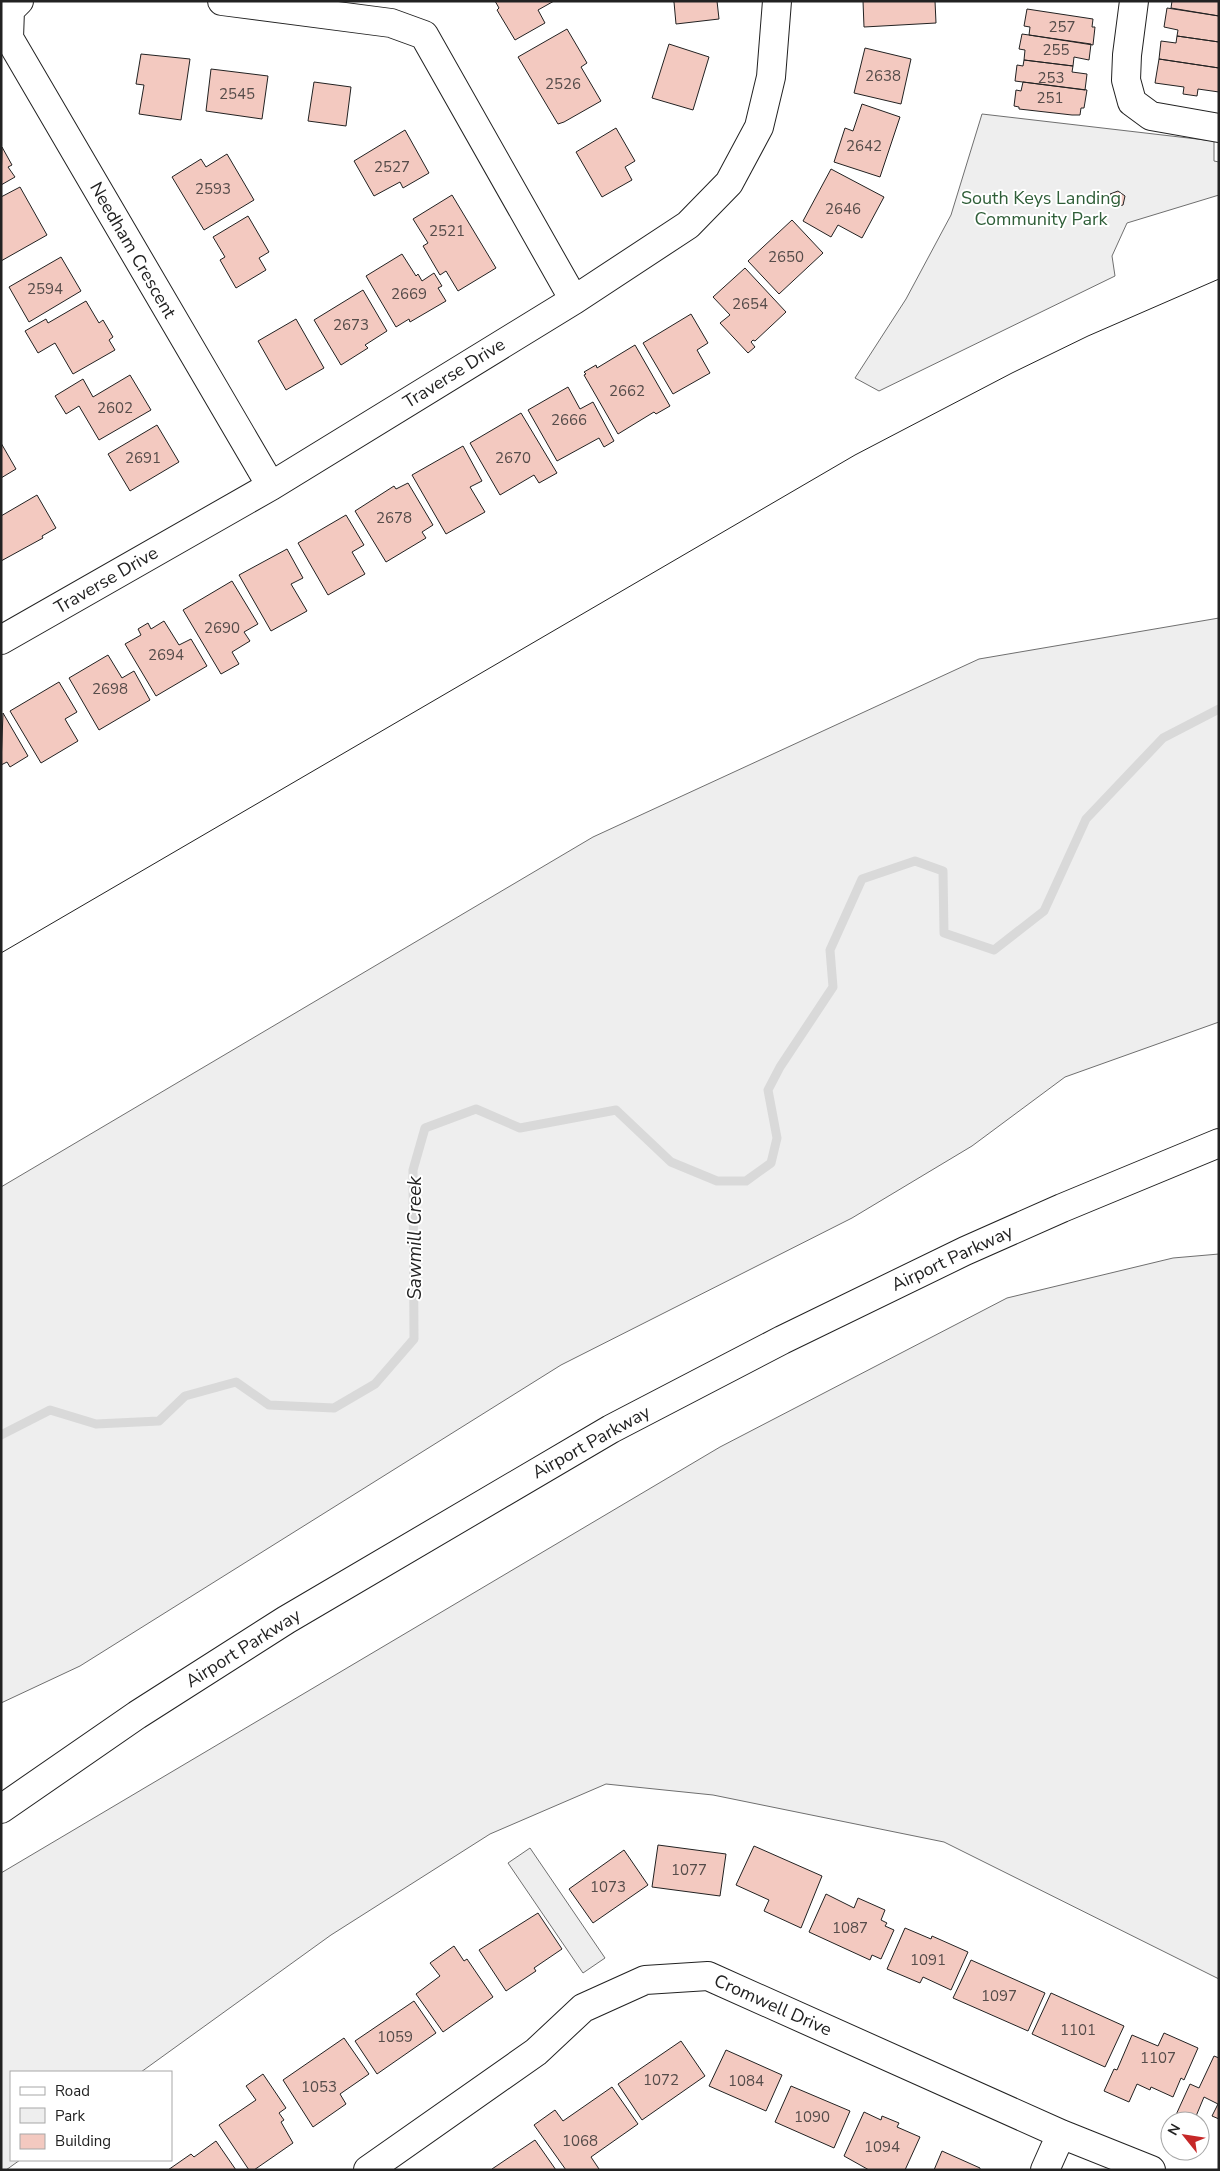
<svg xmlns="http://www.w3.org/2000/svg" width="1220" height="2171" font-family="'Nunito Sans',sans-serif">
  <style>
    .green { fill: #eee; stroke: #6f6f6f }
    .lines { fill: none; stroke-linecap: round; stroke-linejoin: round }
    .stream { stroke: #d9d9d9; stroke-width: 9 }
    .building { fill: #f3c9c0; stroke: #222 }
    .minor-casing { stroke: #222; stroke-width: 30 }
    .highway-casing { stroke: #222; stroke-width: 30 }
    .minor { stroke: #fff; stroke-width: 28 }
    .highway { stroke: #fff; stroke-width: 28 }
    .tram { stroke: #222; stroke-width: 1 }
    .labels { text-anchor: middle; stroke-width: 4; stroke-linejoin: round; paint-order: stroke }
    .number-label { font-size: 15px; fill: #564c4a }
    .park-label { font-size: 18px; fill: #2f5e38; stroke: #fff }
    .street-label { font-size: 18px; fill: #222; stroke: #fff }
    .water-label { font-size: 19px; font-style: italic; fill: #222; stroke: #fff }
  </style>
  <rect width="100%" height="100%" fill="#fff"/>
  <path class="green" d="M982,114L1214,141V161L1219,162V195L1127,223L1112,256L1115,276L879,391L855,378L906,299L951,215Z
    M1219,618V1022L1065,1077L972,1146L852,1218L561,1365L80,1666L1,1703V1187L593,837L979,659Z
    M1219,1254V1979L944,1842L713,1795L606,1784L490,1834L331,1935L141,2072H11V2160H20L6,2170H1V1873L720,1447L1007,1298L1173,1258Z
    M530,1848L605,1958L583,1973L508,1863Z"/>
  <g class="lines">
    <path class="stream" d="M1,1435L50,1410L96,1424L159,1421L185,1396L236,1382L269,1405L334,1408L375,1384L414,1339L413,1170L425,1128L476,1109L520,1128L616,1110L671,1162L717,1181H746L771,1163L777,1138L768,1090L780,1067L833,987L830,950L862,879L915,861L943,871L944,933L994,950L1044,911L1086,819L1163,738L1219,709"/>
  </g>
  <path class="building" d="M495,1H554L538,10L545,23L515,40L497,10L499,8Z
    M672,1H717L719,19L676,24L674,2Z
    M863,1H935L936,23L864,27Z
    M1172,1H1219V16L1171,8Z
    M1167,8L1219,16V42L1177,36L1178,30L1164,27Z
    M1027,9L1093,19L1092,27H1095L1093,45L1029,35L1030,27L1024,26Z
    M567,29L587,63L581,67L601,101L564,122L558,124L518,57Z
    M1022,34L1091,44L1089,60L1074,57L1073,66L1024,60L1025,50L1019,49Z
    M1177,36L1219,42V68L1159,59L1161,41L1176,43Z
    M669,44L709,57L693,110L652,98Z
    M865,48L911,59L901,104L854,93Z
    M141,54L190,59L181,120L139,114L144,85L136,84Z
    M1159,59L1219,68V92L1198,89L1197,96L1183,94L1184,87L1155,83Z
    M1024,60L1073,66L1072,72L1087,74L1085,90L1015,81L1017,65L1023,66Z
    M211,69L268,76L262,119L206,111Z
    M314,82L351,87L346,126L308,121Z
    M1023,82L1087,90L1084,108H1081L1080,115H1072L1019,109V107L1014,106L1016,90L1021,91Z
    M862,104L900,117L880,177L834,162L845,128L853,131Z
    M616,128L635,161L625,167L632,180L602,197L576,152Z
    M405,130L429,173L403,188L400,182L374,196L354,161Z
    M2,147L12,165L8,167L15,177L1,185Z
    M227,154L254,200L204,230L172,177L201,159L206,167Z
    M831,169L884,197L862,238L838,225L831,237L803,221Z
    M20,187L47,235L1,261V197Z
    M1118,191L1125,196L1123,205L1115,207L1109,202L1110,194Z
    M452,195L496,268L458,291L446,271L440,275L423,246L428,243L413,219Z
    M248,216L269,252L259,258L266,270L236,288L220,260L225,257L213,237Z
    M792,220L823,253L779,294L748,261Z
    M402,254L416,276L418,274L422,281L434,273L442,286L438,288L446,301L410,322L409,319L396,327L366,276Z
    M61,257L81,291L29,322L9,287Z
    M745,268L786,312L755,341L753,340L751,342L755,347L748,353L720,323L730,315L713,297Z
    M363,290L387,331L365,345L368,348L341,365L314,320Z
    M86,301L99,323L103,320L113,337L109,340L115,350L73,374L55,343L38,353L25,331L46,319L48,323Z
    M691,314L708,343L697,350L710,373L673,394L643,343Z
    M296,319L324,368L286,390L258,341Z
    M635,345L670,406L656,414L654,412L618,434L584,375L586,374L584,372L596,365L597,368Z
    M130,375L151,410L99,440L79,406L66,414L55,396L83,379L93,397Z
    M568,387L580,409L593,402L614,441L604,447L599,438L557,461L528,410Z
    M521,413L557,473L539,483L534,475L500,495L470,443Z
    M157,425L179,462L130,491L108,454Z
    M1,443L16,469L1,478Z
    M463,446L482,481L470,487L485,512L446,534L412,475Z
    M408,483L433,525L422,532L426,538L386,562L355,511L394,486L396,489Z
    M37,495L56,528L42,536L43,538L1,561V516Z
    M346,515L364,545L352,552L365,574L328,595L298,543Z
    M287,549L303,578L291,584L307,611L271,631L239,575Z
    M232,581L258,624L244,632L250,641L232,652L239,664L221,674L183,610Z
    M164,621L179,645L191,639L207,666L156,696L125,644L141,635L138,629L148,623L151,629Z
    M108,655L122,678L134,671L150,700L99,730L69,678Z
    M59,682L77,712L65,719L78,741L41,763L10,711Z
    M3,713L28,756L10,767L7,762L1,765Z
    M658,1845L726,1854L720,1896L652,1887Z
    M754,1846L822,1876L801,1928L764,1911L769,1900L736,1885Z
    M624,1850L648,1885L593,1923L569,1889Z
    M826,1894L854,1908L858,1898L885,1910L881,1920L887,1923L885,1926L894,1930L881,1959L872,1955L870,1960L809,1932Z
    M538,1913L562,1949L534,1968L536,1971L506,1991L479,1950Z
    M905,1928L931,1939L932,1936L968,1952L951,1990L923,1977L920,1983L887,1969Z
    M454,1946L464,1961L467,1959L493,1997L443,2032L416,1994L440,1976L430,1963Z
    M971,1960L1045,1993L1028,2031L953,1998Z
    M1051,1993L1124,2026L1105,2067L1032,2034Z
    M414,2001L436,2033L377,2074L355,2041Z
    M1164,2033L1198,2048L1184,2080L1181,2078L1173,2097L1151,2087L1150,2090L1137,2084L1129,2102L1104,2091L1114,2069L1117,2070L1132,2035L1158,2046Z
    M344,2038L369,2074L340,2094L346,2104L313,2127L283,2080Z
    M681,2041L705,2076L642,2120L618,2084Z
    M726,2050L782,2075L766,2111L709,2086Z
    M1214,2056L1219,2058V2119L1212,2116L1218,2104L1204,2097L1194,2121H1184L1175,2117L1190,2084L1199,2088Z
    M263,2074L286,2108L279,2113L284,2120L281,2122L293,2143L254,2170H249L219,2125L256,2100L246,2086Z
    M791,2086L850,2111L834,2148L775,2122Z
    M612,2087L638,2124L591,2157L599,2169L598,2170H566L534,2125L555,2110L563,2121Z
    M864,2112L881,2120L882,2116L899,2123L897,2127L920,2137L905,2170H869L844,2156Z
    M535,2140L556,2170H493L492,2169Z
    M216,2141L236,2170H168L191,2154L194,2157Z
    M942,2151L980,2168V2170H934Z"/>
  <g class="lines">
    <g class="minor-casing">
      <path id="minor" d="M19,1L10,10L9,38L271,486
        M222,1L391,23L424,35L574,300
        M1134,1L1127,55L1126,80L1132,102L1151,116L1219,128
        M1,640L271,486L574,300L688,225L729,183L759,127L771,77L777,1
        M368,2170L536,2052L583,2008L645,1980L708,1976L1061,2134L1151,2170
        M1045,2170L1061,2134"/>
    </g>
    <g class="highway-casing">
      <path id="highway" d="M1,1809L137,1715L286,1620L611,1429L782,1340L965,1251L1062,1208L1219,1143"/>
    </g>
    <use href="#minor" class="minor"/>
    <use href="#highway" class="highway"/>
    <path class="tram" d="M1,953L855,455L1012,373L1088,336L1219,279"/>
  </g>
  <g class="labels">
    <g class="number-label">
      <text x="1062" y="32">257</text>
      <text x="1056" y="55">255</text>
      <text x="883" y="81">2638</text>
      <text x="1051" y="83">253</text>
      <text x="563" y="89">2526</text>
      <text x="237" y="99">2545</text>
      <text x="1050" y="103">251</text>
      <text x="864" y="151">2642</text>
      <text x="392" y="172">2527</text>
      <text x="213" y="194">2593</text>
      <text x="843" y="214">2646</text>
      <text x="447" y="236">2521</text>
      <text x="786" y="262">2650</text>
      <text x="45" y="294">2594</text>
      <text x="409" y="299">2669</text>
      <text x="750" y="309">2654</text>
      <text x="351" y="330">2673</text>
      <text x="627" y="396">2662</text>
      <text x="115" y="413">2602</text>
      <text x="569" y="425">2666</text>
      <text x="143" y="463">2691</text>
      <text x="513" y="463">2670</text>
      <text x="394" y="523">2678</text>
      <text x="222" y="633">2690</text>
      <text x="166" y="660">2694</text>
      <text x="110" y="694">2698</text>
      <text x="689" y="1875">1077</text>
      <text x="608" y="1892">1073</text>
      <text x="850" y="1933">1087</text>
      <text x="928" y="1965">1091</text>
      <text x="999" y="2001">1097</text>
      <text x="1078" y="2035">1101</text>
      <text x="395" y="2042">1059</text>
      <text x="1158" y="2063">1107</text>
      <text x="661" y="2085">1072</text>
      <text x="746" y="2086">1084</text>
      <text x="319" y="2092">1053</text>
      <text x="812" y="2122">1090</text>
      <text x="580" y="2146">1068</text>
      <text x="882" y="2152">1094</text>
    </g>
    <g class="park-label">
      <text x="1041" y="204">South Keys Landing<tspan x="1041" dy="21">Community Park</tspan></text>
    </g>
    <g class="street-label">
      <text transform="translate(133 250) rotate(60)" y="6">Needham Crescent</text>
      <text transform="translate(454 373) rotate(-32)" y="6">Traverse Drive</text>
      <text transform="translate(106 580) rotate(-30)" y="6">Traverse Drive</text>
      <text transform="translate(952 1258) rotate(-25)" y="6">Airport Parkway</text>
      <text transform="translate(591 1442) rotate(-29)" y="6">Airport Parkway</text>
      <text transform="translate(243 1648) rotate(-32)" y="6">Airport Parkway</text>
      <text transform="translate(773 2005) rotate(24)" y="6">Cromwell Drive</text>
    </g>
    <g class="water-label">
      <text transform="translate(414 1238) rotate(-90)" y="7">Sawmill Creek</text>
    </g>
  </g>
  <rect width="1220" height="2171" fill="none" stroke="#222222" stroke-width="5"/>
  <rect x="10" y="2071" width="162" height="90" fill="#ffffff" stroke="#a7a7a7"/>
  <rect x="20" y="2087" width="25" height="8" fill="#ffffff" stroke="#a7a7a7"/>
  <text x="55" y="2096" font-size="15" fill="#222222">Road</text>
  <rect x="20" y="2108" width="25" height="15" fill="#eeeeee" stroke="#a7a7a7"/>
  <text x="55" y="2121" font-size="15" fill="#222222">Park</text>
  <rect x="20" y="2134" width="25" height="15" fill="#f3c9c0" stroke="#a7a7a7"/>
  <text x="55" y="2146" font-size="15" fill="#222222">Building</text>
  <g transform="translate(1185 2136) rotate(300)"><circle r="24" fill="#ffffff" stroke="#a7a7a7"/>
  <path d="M0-4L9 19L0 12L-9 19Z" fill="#c62828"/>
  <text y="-8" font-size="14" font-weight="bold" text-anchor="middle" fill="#222222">N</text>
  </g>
</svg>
